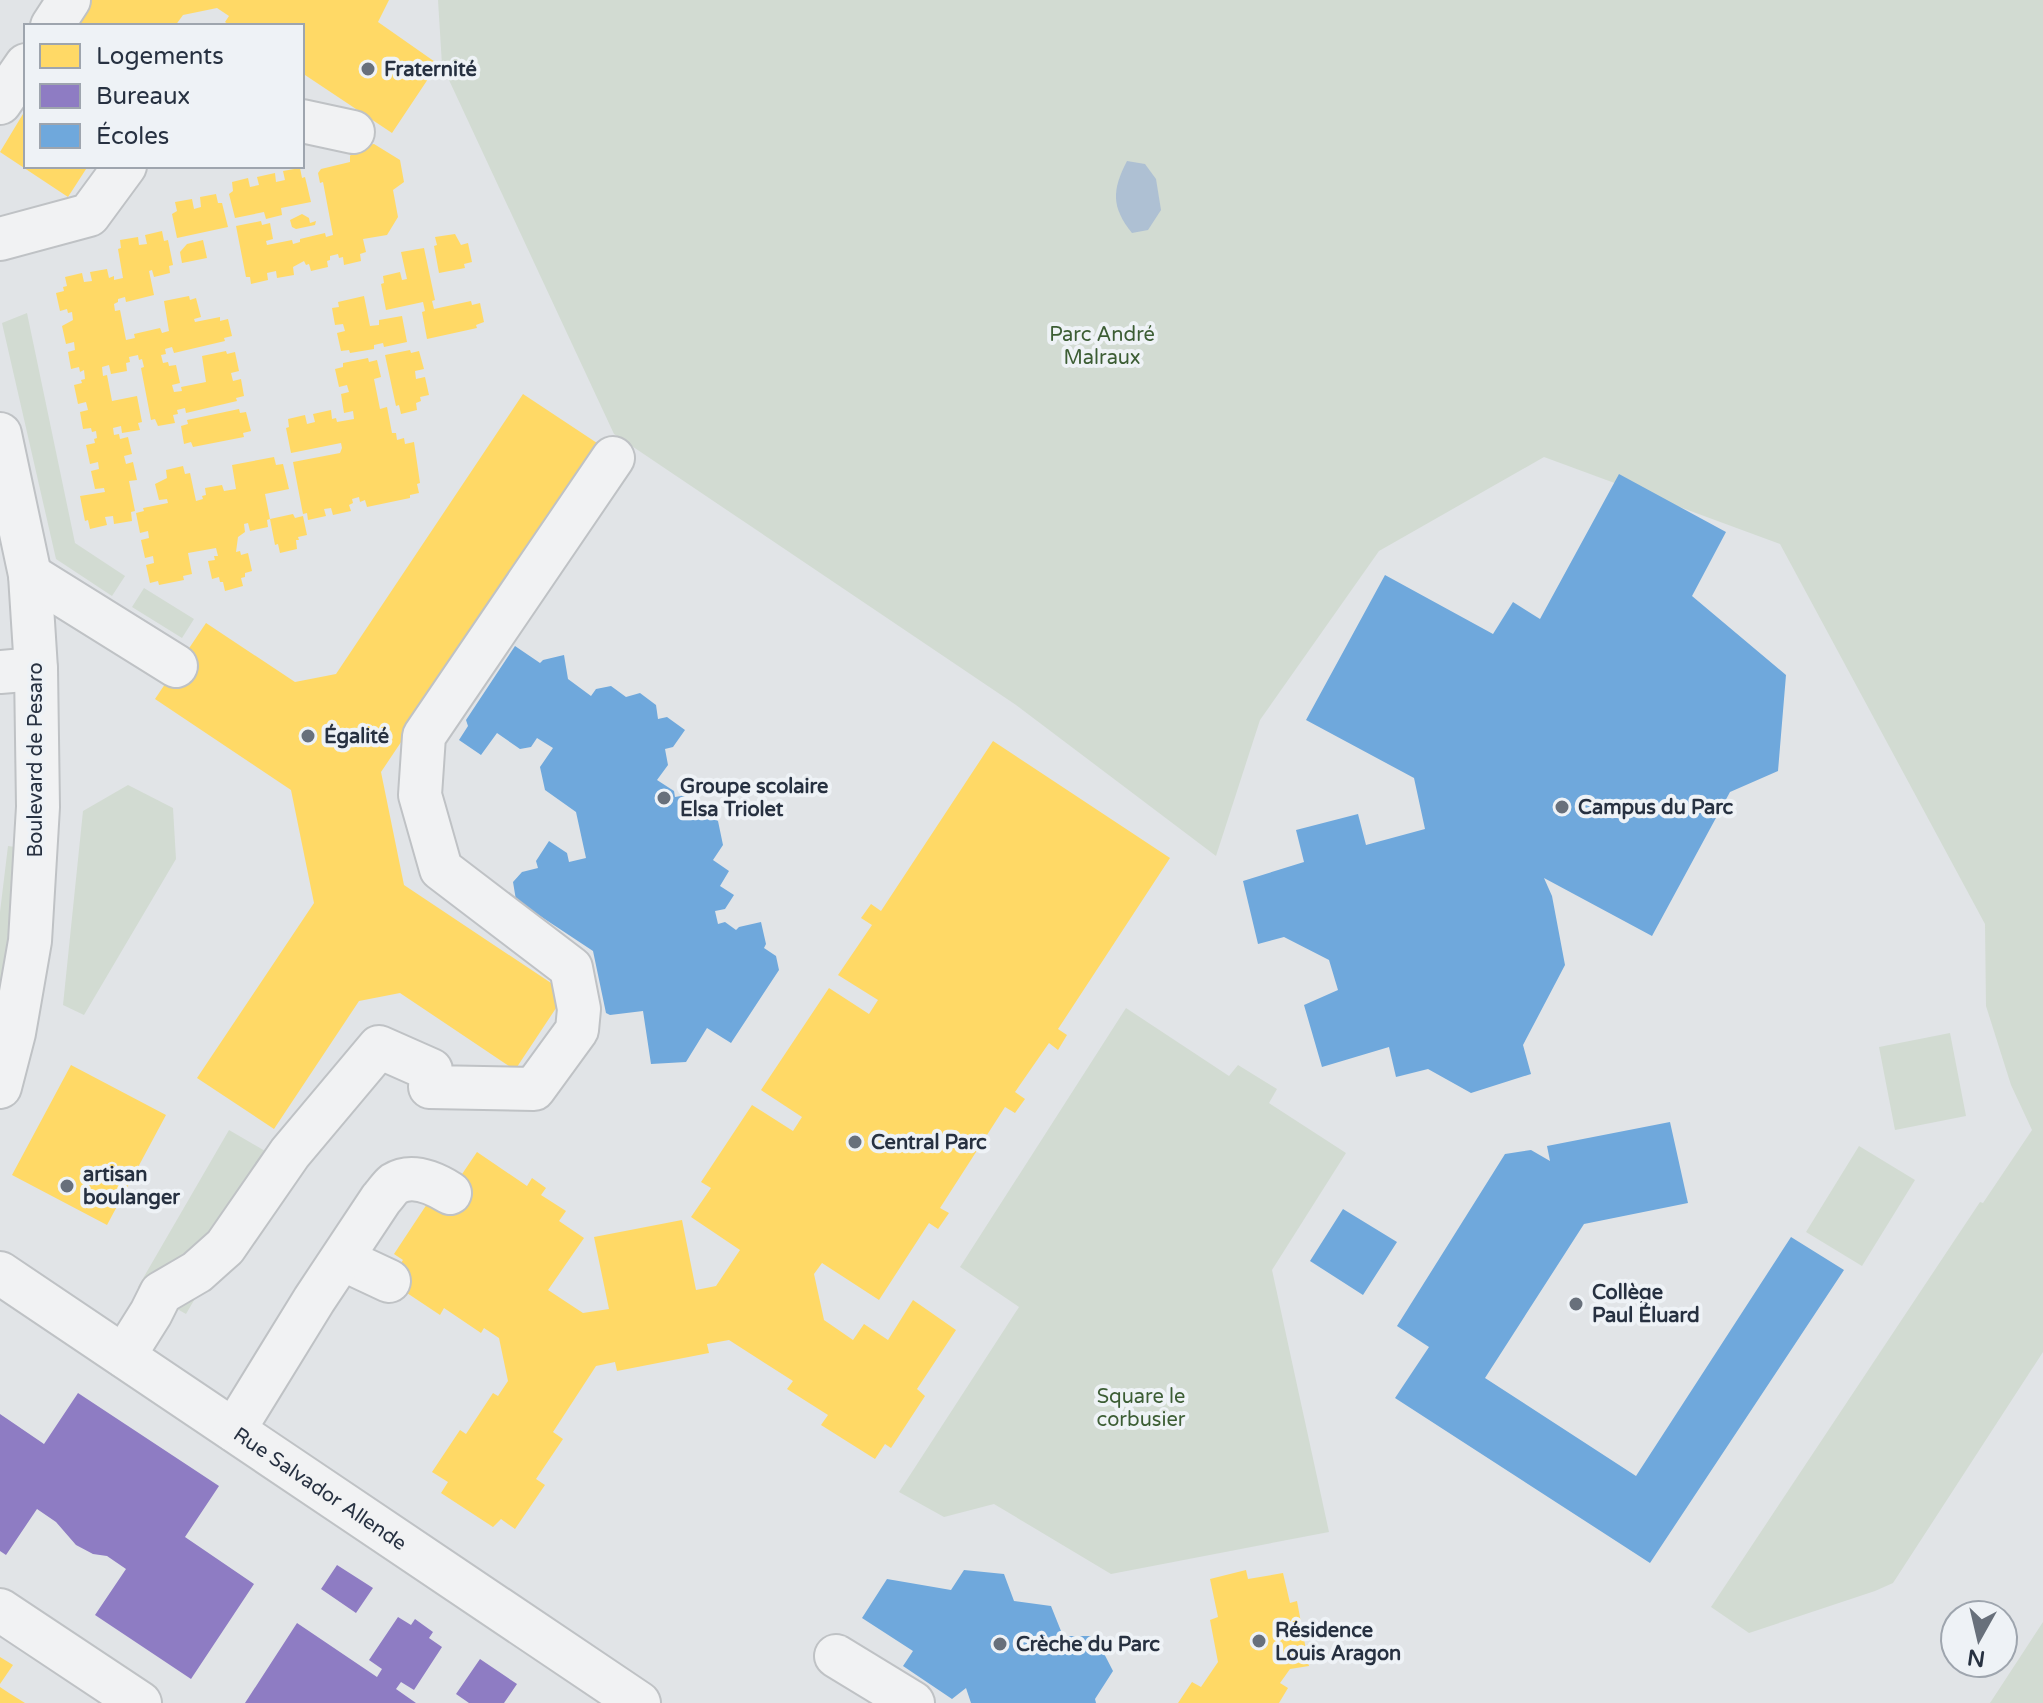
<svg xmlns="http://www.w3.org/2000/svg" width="2043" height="1703" font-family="'Varela Round',sans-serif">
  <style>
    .green { fill: #d2dbd2 }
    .water { fill: #aec0d3 }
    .homes { fill: #ffd966 }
    .offices { fill: #8e7cc3 }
    .schools { fill: #6fa8dc }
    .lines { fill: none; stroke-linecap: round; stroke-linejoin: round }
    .minor-casing { stroke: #bfc2c5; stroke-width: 46 }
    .minor { stroke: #f1f2f3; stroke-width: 42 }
    .poi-dot { fill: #68707b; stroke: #eef2f6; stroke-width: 3 }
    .labels { text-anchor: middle; stroke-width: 8; stroke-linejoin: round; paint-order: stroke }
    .poi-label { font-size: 20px; font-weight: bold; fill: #273141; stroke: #eef2f6; text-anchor: start }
    .park-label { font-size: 20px; fill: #3c5d34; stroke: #eef2f6 }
    .street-label { font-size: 20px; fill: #273141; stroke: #eef2f6 }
  </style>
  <rect width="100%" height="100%" fill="#e1e4e7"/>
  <path class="green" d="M438,0H2043V1352L1893,1583L1875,1591L1749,1633L1711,1607L1956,1238L1980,1202L1983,1203L2032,1130L2011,1085L1986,1006L1985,924L1780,544L1544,457L1379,551L1260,720L1216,856L1016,705L614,434L442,65Z
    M27,313L75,543L125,576L112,596L56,559L2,323Z
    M144,588L194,619L182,638L132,607Z
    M128,785L173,808L176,859L84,1015L63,1005L83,811Z
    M8,846L22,848L6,982H0V912Z
    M1126,1008L1229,1076L1238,1065L1277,1089L1269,1103L1346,1153L1272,1270L1329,1532L1111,1574L994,1504L944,1517L899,1492L1019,1307L960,1267Z
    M1950,1033L1966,1116L1895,1130L1879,1047Z
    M229,1130L277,1158L186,1314L138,1287Z
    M1859,1146L1915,1180L1862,1266L1806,1232Z
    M2043,1622V1703H1990Z"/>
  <path class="water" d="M1127,161L1145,164L1156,179L1161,210L1148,230L1132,233C1111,207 1112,190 1127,161Z"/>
  <path class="homes" d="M91,0H389L378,22L438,64L392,133L302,73V26H231L225,22L229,16L217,8L183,15L175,26H74Z
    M26,109V166H88L68,197L0,152Z
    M374,144L400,160L404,182L393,190L398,217L387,235L363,239L366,252L360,254L361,261L344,265L343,257L339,258L338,254L330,256V260L327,261L328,267L311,271L309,264L306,265L304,261L293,267L294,275L277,278L276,271L267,273L268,280L251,284L250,277H246L236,226L261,221L262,225L270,223L273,239L266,241L267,245L292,240L293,244L300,242V239L325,233L326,237L333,235L323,182L320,183L318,173L321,169L350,162V156L356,147Z
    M300,168L302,178L305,177L311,202L281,208L282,215L266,219L264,212L235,218L229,194L233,191L232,182L248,178L250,187L259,185L257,177L275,173L276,182L285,180L283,171Z
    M216,194L218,203H222L228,227L177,238L172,214L177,211L175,202L192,199L194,209L201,207L200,197Z
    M302,214L309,218L310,223L316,221L315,225L296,229L292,227L290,220Z
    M162,231L164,241L168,240L173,265L169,266L170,273L154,277L152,270L149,271L154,295L126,302L125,297L118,299V302L114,304L115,311L120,310L126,340L135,338L134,334L160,328L162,333L169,331L164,301L189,296L190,300L196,298L201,317L194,319L195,322L220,317V321L228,319L232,336L224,338L225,341L174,353L172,347L165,349L166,354L161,355L163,363L168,362L169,366L176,365L180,383L172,385L174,392L182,391L181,387L206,382L202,356L226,351L227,354L235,352L239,371L231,373L233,381L241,379L244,396L236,398L237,401L186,413L185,408L177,410L178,414L173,415L175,423L158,426L155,419L151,420L141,368L144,367L142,359L139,360L138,355L129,357L130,362L126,363L127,371L111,374L109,365L102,367L103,376L107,375L112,401L137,396L142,422L138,423L140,430L122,433L121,426L113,428L114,435L119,434L120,439L128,437L132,454L124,456L126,464L133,462L137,480L129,481L135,511L131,512L132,521L114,524L113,516L105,517L107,525L90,529L88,520L85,521L80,496L105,492L104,488L95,489L91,471L99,469L98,462L90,464L86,445L95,443L94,439L97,438L96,431L92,432L91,428L83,429L80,412L88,410L86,402L78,404L74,385L82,383L81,380L85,379L84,370L80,372L79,367L71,369L68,352L75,350L74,342L66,344L62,326L73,320L72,312L68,313L67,309L60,311L56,293L64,291L63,287L67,286L65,277L82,273L84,282L92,281L90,272L107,269L109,278L114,276V280L123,278L118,249L121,248L120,240L138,237L139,245L147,244L145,235Z
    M455,234L461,245L468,243L472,262L464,264L465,268L439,273L434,246L437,245L435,237Z
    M203,240L207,258L182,263L180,252L187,244Z
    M424,248L435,300L432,301L434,309L471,301L472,305L480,303L484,322L476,325L477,328L427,339L422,312L425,311L423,302L386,310L381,284L384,283L383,276L400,272L402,280L407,279L401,252Z
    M364,296L370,326L379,325V320L402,316L407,342L384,347L383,343L374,345V349L350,353L349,350L341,351L337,333L345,331L343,324L335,325L332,308L339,307L338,302Z
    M410,350L411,353L419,351L424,369L415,371L416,379L425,377L429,395L420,397L421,401L416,403L417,410L401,414L399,405L396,406L385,355Z
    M368,358L369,362L377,360L381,377L374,379L380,409L387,407L392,433H396L397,440L404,438L405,444L414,442L420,483L417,484L419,493L410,495V498L367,507L365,500L360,502L359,497L352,499L353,503L349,505L351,511L333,515L331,508L324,509L326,516L308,520L307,513L303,514L293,462L340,453L342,448L341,443L291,453L286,428L289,427L288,419L305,415L307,424L315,422L313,414L331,410L332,419L336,418L337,422L354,419L353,411L344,413L341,394L349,392L347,385L339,387L335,369L343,367V363Z
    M523,394L600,445L381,772L404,885L566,993L515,1070L400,993L359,1001L274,1129L197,1078L314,903L291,790L155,699L206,623L295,682L336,674Z
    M239,409L240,413L246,412L251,431L243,433L244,437L193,447L191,442L184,444L181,426L188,424L187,420Z
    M274,457L276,465L283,464L289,489L265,494L270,519L267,520L268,527L250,531L248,523L244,524L245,532L238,537L236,552L240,551L241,555L248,553L252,571L245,573V577L241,578L243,586L225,591L223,582H220L219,577L212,579L208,561L215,560L214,556H218L216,548L188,553L192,574L183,576L184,580L159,585L158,581L150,583L146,565L154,563L153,556L145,558L141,540L149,538L148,531L140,533L136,513L144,511L143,508L168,503L167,499L159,500L155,484L167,478L166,470L183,466L185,474L190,473L196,501L203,499L202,496L206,495L205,488L222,485L224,491L236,489L232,465Z
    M293,514L295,518L303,516L307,535L298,537L299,540H296L297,549L280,553L278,544L275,545L270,519Z
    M993,741L1170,858L1058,1029L1067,1035L1058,1050L1049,1043L1015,1092L1025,1099L1015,1113L1005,1107L940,1208L949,1213L938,1229L929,1223L879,1300L822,1263L814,1274L824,1320L853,1340L864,1324L888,1340L913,1300L956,1330L917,1389L925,1396L891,1448L885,1444L875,1459L821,1425L828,1415L787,1389L793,1381L729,1340L707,1344L709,1353L617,1371L615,1362L596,1366L553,1432L563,1439L536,1479L545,1485L515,1529L501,1519L493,1527L441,1493L448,1482L432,1472L460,1430L466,1434L493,1393L498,1396L508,1381L499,1338L484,1328L481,1333L444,1308L440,1315L389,1281L403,1260L394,1254L427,1204L437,1211L477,1152L527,1186L532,1178L546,1188L541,1195L566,1211L559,1221L584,1238L548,1290L583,1313L609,1309L594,1237L682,1220L696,1290L716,1286L740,1250L691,1217L711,1188L701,1182L752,1105L793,1131L802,1117L761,1090L829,988L869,1014L878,1000L838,975L872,925L861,918L871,904L881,911Z
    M71,1065L166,1115L107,1225L12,1175Z
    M1246,1570L1248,1579L1283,1573L1290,1603L1297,1601L1309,1666L1290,1669L1280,1683L1288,1688L1279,1703H1178L1192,1682L1201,1687L1218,1662L1210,1620L1218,1617L1210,1579Z
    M0,1657L13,1665L0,1684Z
    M0,1687L9,1693L25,1703H0Z"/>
  <path class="offices" d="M78,1393L219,1486L185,1537L254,1584L191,1679L95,1615L126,1569L107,1556L93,1554L76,1545L56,1522L37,1509L6,1555L0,1551V1414L44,1444Z
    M337,1565L373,1588L356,1613L321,1589Z
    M398,1617L411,1625L415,1619L433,1632L429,1638L442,1647L414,1690L401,1682L396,1689L416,1703H245L297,1623L377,1677L382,1669L369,1660Z
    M480,1659L517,1684L504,1703H469L456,1694Z"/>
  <path class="schools" d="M1619,474L1726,532L1692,596L1786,675L1778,771L1730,792L1652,936L1544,878L1552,896L1565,965L1523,1045L1531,1074L1471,1093L1428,1069L1396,1077L1389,1047L1322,1067L1304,1005L1338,990L1329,960L1284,937L1258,944L1243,881L1304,862L1296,830L1358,814L1366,845L1425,829L1414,778L1306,720L1385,575L1493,634L1513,602L1540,619Z
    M515,646L540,663L543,660L564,655L568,679L591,696L596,689L611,686L626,697L640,693L656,705L658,719L667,717L685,730L673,747L665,749L668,765L657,780L674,791L675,797L692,794L696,811L703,810L718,821L723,845L713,860L729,871L720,886L734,895L725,909L715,911L718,924L725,922L736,930L739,927L761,922L766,944L764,948L776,956L779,970L731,1043L707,1028L686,1062L651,1064L643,1011L610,1015L606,1013L593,951L516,900L513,882L522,872L538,868L536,861L549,841L567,853L569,862L586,858L576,812L545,790L540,767L553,748L537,738L531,747L520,749L497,733L481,755L459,740L468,726L466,720Z
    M1670,1122L1688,1203L1584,1224L1485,1378L1636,1476L1791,1237L1844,1270L1650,1563L1395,1398L1429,1347L1397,1326L1505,1154L1531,1150L1550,1161L1547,1146Z
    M1343,1209L1397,1242L1363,1295L1310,1261Z
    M964,1570L1004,1574L1014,1601L1051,1606L1063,1636H1095L1113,1671L1095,1699L1096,1703H971L966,1688L952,1699L903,1666L913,1651L862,1618L887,1579L951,1590Z"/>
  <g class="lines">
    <g class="minor-casing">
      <g id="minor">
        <path d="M52,26L69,0"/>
        <path d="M0,103L26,65"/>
        <path d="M302,121L353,132"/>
        <path d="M0,239L89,215L125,166"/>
        <path d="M0,434L30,575L36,669L38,807L30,941L14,1033L0,1087"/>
        <path d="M30,575L176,666"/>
        <path d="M0,672L36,669"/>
        <path d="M342,1259L389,1281"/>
        <path id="s1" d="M0,1273L639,1703"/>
        <path d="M124,1356L151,1313L161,1293L197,1272L225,1247L290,1153L379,1047L431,1070L430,1087L534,1089L577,1030L579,1009L571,968L441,869L420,795L424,736L613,458"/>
        <path d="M234,1430L314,1300L381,1199C385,1195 390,1187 394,1184C412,1173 434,1183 450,1193"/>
        <path d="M0,1610L140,1703"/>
        <path d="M836,1656L913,1703"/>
      </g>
    </g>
    <use href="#minor" class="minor"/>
  </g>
  <g class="poi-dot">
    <circle cx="368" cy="69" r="8"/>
    <circle cx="308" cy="736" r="8"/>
    <circle cx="664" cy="798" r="8"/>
    <circle cx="1562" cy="807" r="8"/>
    <circle cx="855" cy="1142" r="8"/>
    <circle cx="67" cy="1186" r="8"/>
    <circle cx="1576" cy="1304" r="8"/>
    <circle cx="1259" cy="1641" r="8"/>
    <circle cx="1000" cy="1644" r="8"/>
  </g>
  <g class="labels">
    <g class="poi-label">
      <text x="384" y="76">Fraternité</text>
      <text x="324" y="743">Égalité</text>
      <text x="680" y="793">Groupe scolaire<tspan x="680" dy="23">Elsa Triolet</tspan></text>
      <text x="1578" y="814">Campus du Parc</text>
      <text x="871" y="1149">Central Parc</text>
      <text x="83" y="1181">artisan<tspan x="83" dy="23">boulanger</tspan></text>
      <text x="1592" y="1299">Collège<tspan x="1592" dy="23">Paul Éluard</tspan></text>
      <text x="1275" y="1637">Résidence<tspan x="1275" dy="23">Louis Aragon</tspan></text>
      <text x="1016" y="1651">Crèche du Parc</text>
    </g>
    <g class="park-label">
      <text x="1102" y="341">Parc André<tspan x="1102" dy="23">Malraux</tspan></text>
      <text x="1141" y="1403">Square le<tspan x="1141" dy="23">corbusier</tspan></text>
    </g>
    <g class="street-label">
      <text transform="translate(35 760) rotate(-90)" y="7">Boulevard de Pesaro</text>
      <text dy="7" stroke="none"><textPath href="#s1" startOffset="386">Rue Salvador Allende</textPath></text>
    </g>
  </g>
  <rect x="24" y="24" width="280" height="144" fill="#eef2f6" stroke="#9ea5ae" stroke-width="2"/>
  <rect x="40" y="44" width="40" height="24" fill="#ffd966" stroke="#9ea5ae" stroke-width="2"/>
  <text x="96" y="64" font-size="24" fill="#273141">Logements</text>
  <rect x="40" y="84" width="40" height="24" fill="#8e7cc3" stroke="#9ea5ae" stroke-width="2"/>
  <text x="96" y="104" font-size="24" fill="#273141">Bureaux</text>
  <rect x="40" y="124" width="40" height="24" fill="#6fa8dc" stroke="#9ea5ae" stroke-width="2"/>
  <text x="96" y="144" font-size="24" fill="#273141">Écoles</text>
  <g transform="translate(1979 1639) rotate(188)"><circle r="38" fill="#eef2f6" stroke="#9ea5ae" stroke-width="2"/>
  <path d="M0-6L14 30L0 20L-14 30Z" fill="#68707b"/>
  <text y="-12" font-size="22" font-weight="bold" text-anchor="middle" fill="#273141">N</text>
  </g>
</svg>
